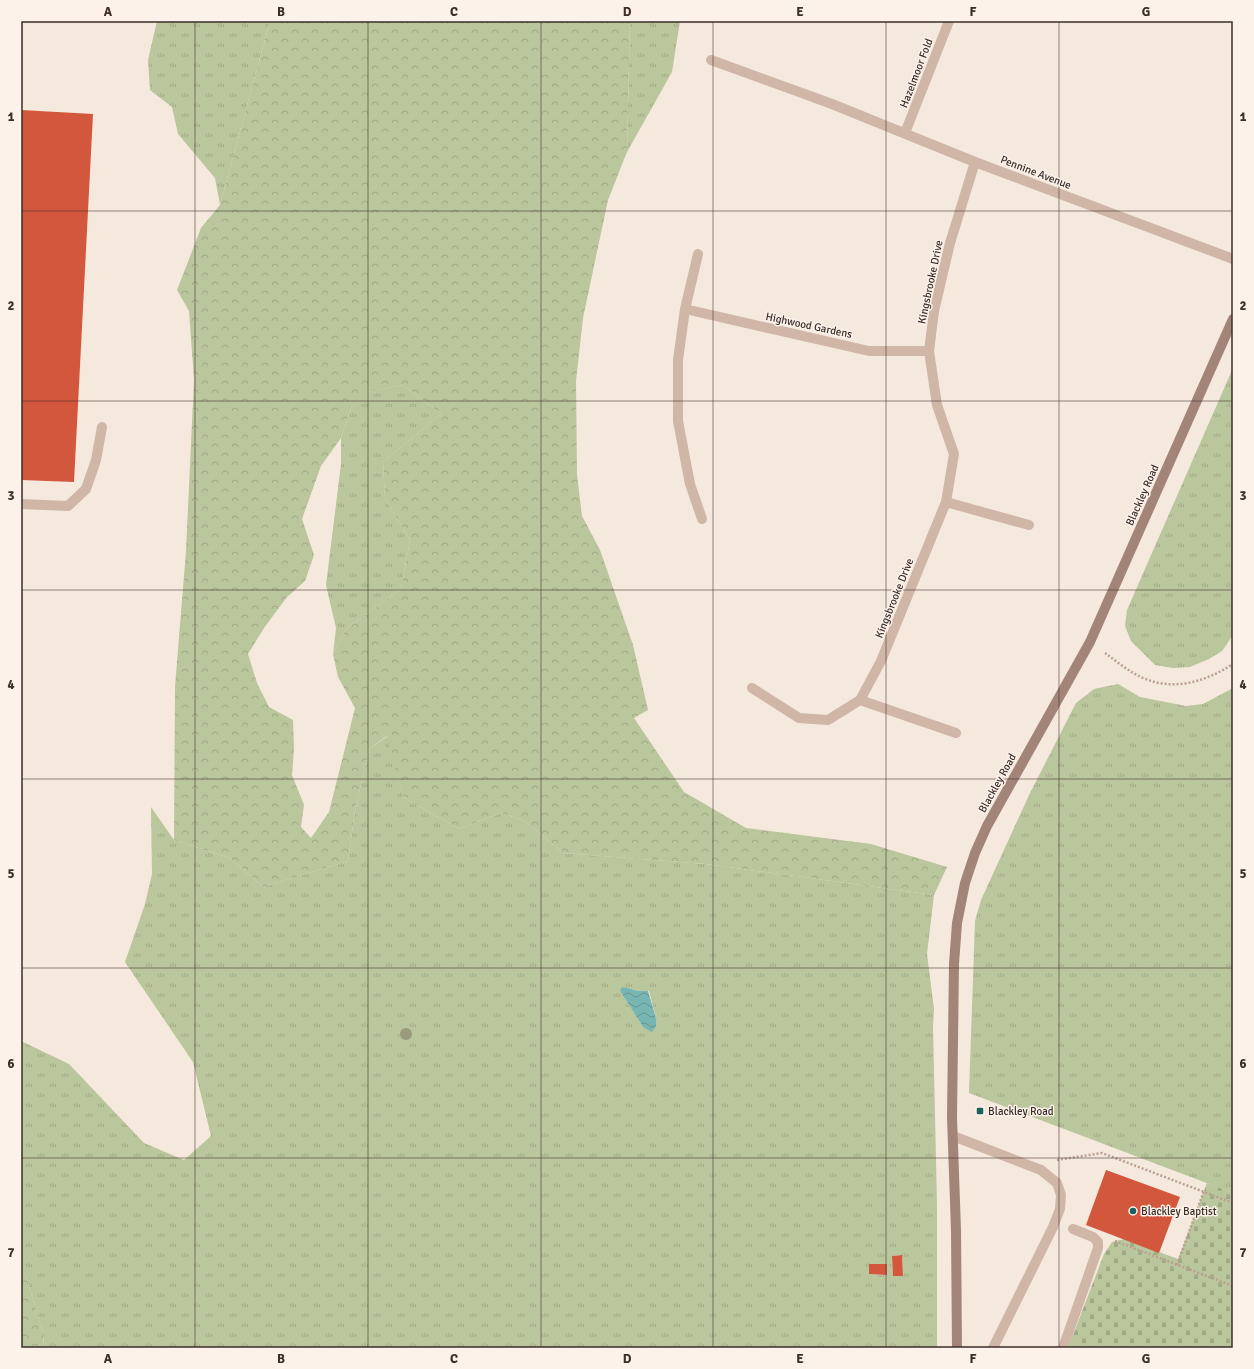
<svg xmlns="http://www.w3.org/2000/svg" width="1254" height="1369" font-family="Signika,sans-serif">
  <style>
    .grass { fill: url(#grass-tufts); fill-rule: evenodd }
    .forest { fill: url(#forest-crowns); fill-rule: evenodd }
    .cemetery { fill: url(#cemetery-stones) }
    .water { fill: url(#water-waves) }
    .building { fill: #d3573d }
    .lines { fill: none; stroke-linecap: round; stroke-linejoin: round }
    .path { stroke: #bba091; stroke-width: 2.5; stroke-dasharray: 2 2; stroke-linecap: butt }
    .lane { stroke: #cfb6a7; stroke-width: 10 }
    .street { stroke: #cfb6a7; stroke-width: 10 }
    .secondary { stroke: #a38478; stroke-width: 10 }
    .tree { fill: #999b7a }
    .grid { fill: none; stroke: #3b2d28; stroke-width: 1; stroke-opacity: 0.55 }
    .poi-dot { fill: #196161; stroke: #fcf2ea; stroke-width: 1.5 }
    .labels { text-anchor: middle; stroke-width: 3; stroke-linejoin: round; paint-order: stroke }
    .street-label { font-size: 11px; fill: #3b2d28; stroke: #fcf2ea }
    .poi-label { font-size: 11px; fill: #3b2d28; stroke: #fcf2ea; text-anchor: start }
    .neatline { fill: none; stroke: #3b2d28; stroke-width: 1.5 }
    .grid-label { font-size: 13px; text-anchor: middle; font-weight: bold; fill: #3b2d28 }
  </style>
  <defs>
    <pattern id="grass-tufts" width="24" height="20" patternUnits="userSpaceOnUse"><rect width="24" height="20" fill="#bac69b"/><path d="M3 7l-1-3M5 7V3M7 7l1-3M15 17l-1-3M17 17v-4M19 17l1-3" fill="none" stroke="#a1aa86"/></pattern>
    <pattern id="forest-crowns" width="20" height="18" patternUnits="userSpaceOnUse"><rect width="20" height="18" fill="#bac69b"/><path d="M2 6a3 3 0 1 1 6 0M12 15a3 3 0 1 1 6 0" fill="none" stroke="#a1aa86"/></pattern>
    <pattern id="cemetery-stones" width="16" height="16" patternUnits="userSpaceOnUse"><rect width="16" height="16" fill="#bac69b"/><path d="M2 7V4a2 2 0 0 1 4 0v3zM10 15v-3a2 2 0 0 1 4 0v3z" fill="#a1aa86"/></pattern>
    <pattern id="water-waves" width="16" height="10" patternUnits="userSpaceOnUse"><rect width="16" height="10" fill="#78b6b4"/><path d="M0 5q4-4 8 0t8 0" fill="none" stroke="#649492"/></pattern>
  </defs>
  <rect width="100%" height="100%" fill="#f5e8dd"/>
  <path class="grass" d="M157,21H270L220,205L215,178L178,134L172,107L150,90L148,60Z
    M630,21H680L672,72L627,152Z
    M1233,368V635L1222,651L1209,659L1190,667L1173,668L1155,665L1131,641L1125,626L1127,610Z
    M403,385L441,414L383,462L385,498L410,540L401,589L346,629L333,654L336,628L326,585L341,464V438L351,408L366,392Z
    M1118,684L1140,697L1186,706L1203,704L1233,688V1193L969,1093L975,921L981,900L1030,793L1076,703L1094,689Z
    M388,736L403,797L459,829L501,813L525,821L563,853L706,864L934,895L927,954L934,1009L933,1026L937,1205V1348H44L43,1332L26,1277L21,1269V1041L69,1064L144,1143L184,1160L211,1136L193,1062L125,962L145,904L152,874L151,807L174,840L230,858L263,887L348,861L355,811L369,749ZM625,987L638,991H649L656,1018L643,1027L620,991ZM902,1255L903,1276H893L892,1256ZM869,1264H887V1275L869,1274Z"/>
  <path class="forest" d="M270,21H630L627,152L608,200L583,318L576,381L577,475L582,516L600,550L633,645L648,710L634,718L684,792L746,828L871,844L947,867L934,895L706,864L563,853L525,821L501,813L459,829L403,797L387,736L369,749L355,811L348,861L263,887L230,858L174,840L175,687L186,551L194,380L189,311L177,290L201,228L220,205ZM403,385L441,414L383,462L385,498L410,540L401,589L346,629L333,654L338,677L355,708L329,812L311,838L301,827L304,805L292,775L294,748L293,720L269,707L257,683L248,654L264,628L287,597L305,581L314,555L302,519L321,466L341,438L351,408L367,392Z
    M21,1269L26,1277L43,1332L44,1348H21Z"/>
  <path class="cemetery" d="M1207,1183L1233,1193V1348H1068L1104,1254L1112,1242L1124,1239L1178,1259Z"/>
  <path class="water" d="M625,987L638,991H648L656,1018V1026L652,1032L643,1027L620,991L621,988Z"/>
  <path class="building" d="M21,110L93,114L74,482L21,480Z
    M1106,1170L1180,1197L1159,1253L1086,1225Z
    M902,1255L903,1276H893L892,1256Z
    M869,1264H887V1275L869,1274Z"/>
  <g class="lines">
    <path class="path" d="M1105,653C1116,661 1128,671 1141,677C1172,692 1205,682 1233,664
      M1057,1160L1102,1153L1233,1203
      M1115,1241L1233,1286
      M1177,1265L1204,1191"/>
    <path class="lane" d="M21,504L68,506L86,489L96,460L102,427
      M953,1136L1041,1170L1057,1183L1061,1195L1060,1209L1053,1227L993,1348
      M1063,1348L1098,1248V1242L1093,1237L1073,1229"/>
    <path class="street" d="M711,60L832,104L975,162L1233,259
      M905,133L949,21
      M698,254L685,309L678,360V421L690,484L702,519
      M685,309L869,351H929
      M946,502L1029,525
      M752,688L799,718L828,720L860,700L881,661L946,502L954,454L937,405L929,351L934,311L950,243L975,162
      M860,700L956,733"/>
    <path class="secondary" d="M957,1348L956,1230L952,1117L954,964L957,923L965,883L975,853L987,826L1090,642L1233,319"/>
  </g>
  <circle class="tree" cx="406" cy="1034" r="6"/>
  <path class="grid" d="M195,21V1348M368,21V1348M541,21V1348M713,21V1348M886,21V1348M1059,21V1348M21,211H1233M21,401H1233M21,590H1233M21,779H1233M21,968H1233M21,1158H1233"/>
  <g class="poi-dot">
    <rect x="976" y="1107" width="8" height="8" rx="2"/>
    <circle cx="1133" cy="1211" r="4"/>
  </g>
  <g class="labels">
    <g class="street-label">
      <text transform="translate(916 73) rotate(-69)" y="4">Hazelmoor Fold</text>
      <text transform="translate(1036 172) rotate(21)" y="4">Pennine Avenue</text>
      <text transform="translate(930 282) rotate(-78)" y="4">Kingsbrooke Drive</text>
      <text transform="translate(809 325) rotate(12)" y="4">Highwood Gardens</text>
      <text transform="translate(1142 495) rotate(-66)" y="4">Blackley Road</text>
      <text transform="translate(894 598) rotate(-68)" y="4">Kingsbrooke Drive</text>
      <text transform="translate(997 783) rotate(-61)" y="4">Blackley Road</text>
    </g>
    <g class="poi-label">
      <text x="988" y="1115">Blackley Road</text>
      <text x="1141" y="1215">Blackley Baptist</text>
    </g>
  </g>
  <rect width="1254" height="1369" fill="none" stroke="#fcf2ea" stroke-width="44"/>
  <rect x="22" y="22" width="1210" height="1325" class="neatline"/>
  <g class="grid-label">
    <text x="108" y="16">A</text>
    <text x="281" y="16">B</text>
    <text x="454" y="16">C</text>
    <text x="627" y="16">D</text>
    <text x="800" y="16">E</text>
    <text x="973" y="16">F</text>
    <text x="1146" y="16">G</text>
    <text x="11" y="121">1</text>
    <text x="1243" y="121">1</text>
    <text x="11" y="310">2</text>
    <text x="1243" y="310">2</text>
    <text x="11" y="500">3</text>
    <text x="1243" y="500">3</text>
    <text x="11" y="689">4</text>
    <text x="1243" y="689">4</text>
    <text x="11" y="878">5</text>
    <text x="1243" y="878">5</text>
    <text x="11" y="1068">6</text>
    <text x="1243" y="1068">6</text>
    <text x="11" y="1257">7</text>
    <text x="1243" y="1257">7</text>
    <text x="108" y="1363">A</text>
    <text x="281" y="1363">B</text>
    <text x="454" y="1363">C</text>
    <text x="627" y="1363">D</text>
    <text x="800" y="1363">E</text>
    <text x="973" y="1363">F</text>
    <text x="1146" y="1363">G</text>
  </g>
</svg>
